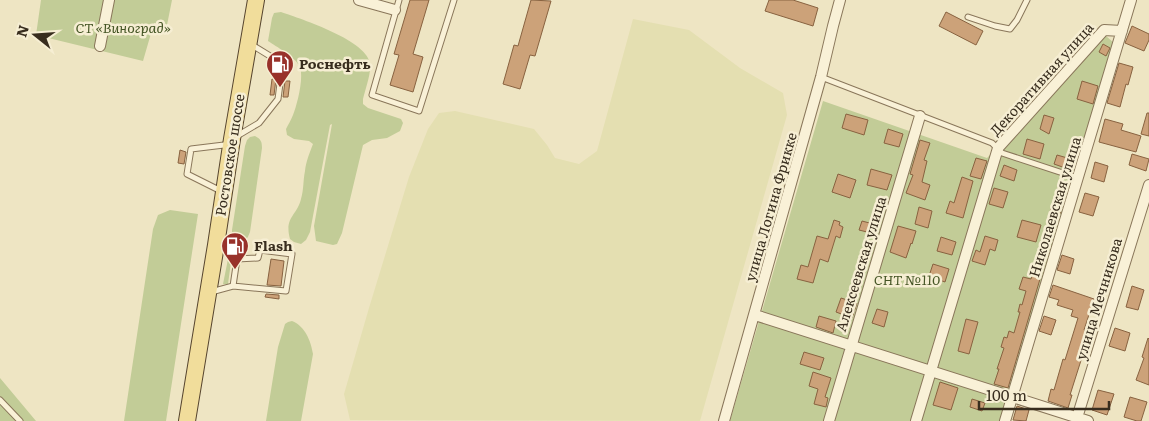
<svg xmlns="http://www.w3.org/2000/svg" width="1149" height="421" font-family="Literata,serif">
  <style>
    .farmland { fill: #e4dfb1 }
    .green { fill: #c2cc97 }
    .building { fill: #cca279; stroke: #886240 }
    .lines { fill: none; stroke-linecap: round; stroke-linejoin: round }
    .service-casing { stroke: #89765a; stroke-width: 7 }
    .minor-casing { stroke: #89765a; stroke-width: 12 }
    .primary-casing { stroke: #56442e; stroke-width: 18 }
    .service { stroke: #f9f1d7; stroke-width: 5 }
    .minor { stroke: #f9f1d7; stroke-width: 10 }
    .primary { stroke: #f1dd9b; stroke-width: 16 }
    .labels { text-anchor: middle; stroke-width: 5; stroke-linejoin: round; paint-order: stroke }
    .park-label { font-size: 14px; font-style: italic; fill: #455525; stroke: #f6eed3 }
    .poi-label { font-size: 14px; font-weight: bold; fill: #382d1e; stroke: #f6eed3; text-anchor: start }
    .street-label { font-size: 14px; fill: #382d1e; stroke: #f6eed3 }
  </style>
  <rect width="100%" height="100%" fill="#eee5c3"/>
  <path class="farmland" d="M633,19L689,30L740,68L783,93L787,115L700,421L350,420L344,394L369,308L409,177L428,129L439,113L455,111L534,129L547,145L555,158L579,164L597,151Z"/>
  <path class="green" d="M41,0H172L167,25L154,23L143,61L36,35Z
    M281,12C301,19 370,41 370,65C371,74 365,90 363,99V104L368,108L401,119L403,123L400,131L387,138L372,140L363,145L342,233L337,244L333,245L316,241L314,226L332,124L330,125L310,232L306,240L301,244L294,242L290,239C284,217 297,216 301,199C304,189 303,180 305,171C306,161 310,152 313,144L309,141L294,139L287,135L286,129C288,125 291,120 293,115C297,105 305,75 299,65C295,58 276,46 268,41L272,18L274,13Z
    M1106,36L1114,43L1000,421H730L823,101L987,158Z
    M255,136C261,139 262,142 262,148L250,232C246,243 241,245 232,238V230L245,146L247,140L250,137Z
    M170,210L198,214L166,421H124L153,229L158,215Z
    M228,259L231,262L228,284H223Z
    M292,321C305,326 311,341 313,354L301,421H266L278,347L285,324L288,322Z
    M0,378L36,421H0Z"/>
  <path class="building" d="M410,0H429L413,54L423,57L413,92L390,85L399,55L394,54Z
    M531,0L551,1L535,56L530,55L520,89L503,84L514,45L518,46Z
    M769,0H793L818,8L813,26L765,11Z
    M946,12L983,31L976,45L939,26Z
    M1132,26L1149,34V40L1144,51L1125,43Z
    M1103,44L1110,48L1106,56L1099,52Z
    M1119,63L1133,67L1128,85L1126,84L1120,107L1107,103Z
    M272,79H276L274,95H270Z
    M285,81H290L288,97H283Z
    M1082,81L1098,86L1093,104L1077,99Z
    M1147,113H1149V136L1141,134Z
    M846,114L868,120L864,135L842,128Z
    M1044,115L1054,118L1049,134L1040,129Z
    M1105,119L1123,124L1121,130L1141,136L1136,152L1099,142Z
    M888,129L903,134L899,147L884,143Z
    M1027,139L1044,144L1040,159L1023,154Z
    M920,140L930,143L924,160L927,161L922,182L930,185L925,200L906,193L913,175L910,174Z
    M180,150L186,152L184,164L178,163Z
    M1132,154L1149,159L1146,171L1129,165Z
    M1057,155L1071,159L1068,169L1054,164Z
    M976,158L987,161L981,179L970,176Z
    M1095,162L1108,166L1104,182L1091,178Z
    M1004,165L1017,170L1014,181L1000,176Z
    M871,169L892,175L887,190L867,185Z
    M838,174L856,180L850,198L832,192Z
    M962,177L973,181L963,218L946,213L950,201L954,203Z
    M994,188L1008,192L1003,208L989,204Z
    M1085,193L1099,197L1093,216L1079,212Z
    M1052,204L1062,207L1057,223L1048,220Z
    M919,207L932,211L928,228L915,224Z
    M834,220L840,222L839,225L843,227L840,238L836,236L828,262L820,259L813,283L797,279L801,265L808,267L817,236L828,239Z
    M1022,220L1041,225L1036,242L1017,237Z
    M862,221L877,225L875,234L859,230Z
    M898,226L916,231L912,244L911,243L906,258L890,252Z
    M985,236L998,240L995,251L990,249L985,265L972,261L976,250L980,252Z
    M941,237L956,242L952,255L937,251Z
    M1062,255L1074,259L1070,274L1057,270Z
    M271,259L284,261L281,286L267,285Z
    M1037,260L1045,262L1008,388L994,384L999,369H997L1004,348L1001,347L1004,337L1007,338L1009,331L1014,333L1020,312H1018L1020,304L1022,305L1026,291L1019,289L1023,277L1031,279Z
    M933,264L949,269L945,282L929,276Z
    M1053,285L1094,299L1084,330L1090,332L1070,395H1072L1068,408L1048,401L1051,389L1054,390L1063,359L1065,360L1078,318L1071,316L1073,310L1057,305L1059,300L1049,297Z
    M1132,286L1144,290L1138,310L1126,307Z
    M266,294L279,295V299L265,297Z
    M841,298L857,303L852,318L836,312Z
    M877,309L888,312L884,327L872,323Z
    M819,316L836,321L833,333L816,327Z
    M1044,316L1056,320L1051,335L1039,331Z
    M966,319L978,322L969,354L958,351Z
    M1115,328L1130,333L1125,351L1109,346Z
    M1148,338L1149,339V385L1136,380L1144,358L1142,357Z
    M804,352L824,358L820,370L800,364Z
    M813,372L831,378L825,397L828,398L826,407L814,404L818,389L809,386Z
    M940,382L958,388L951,410L933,405Z
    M1098,390L1114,394L1107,415L1092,410Z
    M1130,397L1147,402L1141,421H1137L1124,417Z
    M972,399L985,403L982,411L970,407Z
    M1017,406L1029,410L1026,421L1013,420Z"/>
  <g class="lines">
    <g class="service-casing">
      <path id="service" d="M399,0L372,95L419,111L454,0
        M968,17L995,26L1010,29L1017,20L1027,0
        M821,77L992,143L1002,153L1078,178
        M237,136L259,123L278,99L281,76L277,65L270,56L252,45
        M217,189L187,174L191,149L224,145
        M233,286L286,291L292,254L260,250L258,258L237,259
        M211,292L233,286L237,259L219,247
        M0,400L20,421"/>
    </g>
    <g class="minor-casing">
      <path id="minor" d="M359,0L395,10
        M100,46L109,0
        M755,315L1088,421
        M724,421L821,77L833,26L840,0
        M829,421L920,116
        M916,421L998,148L1104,30L1122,31
        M1005,421L1131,0
        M1076,421L1149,185"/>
    </g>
    <g class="primary-casing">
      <path id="primary" d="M187,421L216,245L232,139L256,0"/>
    </g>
    <use href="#service" class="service"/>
    <use href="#minor" class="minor"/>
    <use href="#primary" class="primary"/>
  </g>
  <defs>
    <g id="fuel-pin" transform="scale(1.4375)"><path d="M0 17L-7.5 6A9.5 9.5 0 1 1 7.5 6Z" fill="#98312a" stroke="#f6eed3"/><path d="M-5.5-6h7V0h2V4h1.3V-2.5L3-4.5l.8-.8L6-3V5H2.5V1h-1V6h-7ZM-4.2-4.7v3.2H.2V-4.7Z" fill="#fff"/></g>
  </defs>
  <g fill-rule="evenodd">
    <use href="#fuel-pin" x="280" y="64"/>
    <use href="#fuel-pin" x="235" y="246"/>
  </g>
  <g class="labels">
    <g class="park-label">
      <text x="123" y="33">СТ «Виноград»</text>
      <text x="907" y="285">СНТ №110</text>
    </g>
    <g class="poi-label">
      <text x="299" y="69">Роснефть</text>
      <text x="254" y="251">Flash</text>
    </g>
    <g class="street-label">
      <text transform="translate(1042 79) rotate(-48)" y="5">Декоративная улица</text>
      <text transform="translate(230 155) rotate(-81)" y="5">Ростовское шоссе</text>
      <text transform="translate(771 207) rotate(-74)" y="5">улица Логина Фрикке</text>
      <text transform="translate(1055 207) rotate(-73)" y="5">Николаевская улица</text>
      <text transform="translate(861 264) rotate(-73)" y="5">Алексеевская улица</text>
      <text transform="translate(1099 299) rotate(-73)" y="5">улица Мечникова</text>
    </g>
  </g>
  <g transform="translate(35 35) rotate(287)" stroke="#f6eed3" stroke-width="4" paint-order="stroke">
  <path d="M0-4L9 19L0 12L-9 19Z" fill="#382d1e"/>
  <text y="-8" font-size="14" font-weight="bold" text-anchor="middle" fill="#382d1e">N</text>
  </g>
  <path d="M979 401v8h130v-8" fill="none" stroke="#382d1e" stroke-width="2.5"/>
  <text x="986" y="401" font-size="15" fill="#382d1e" stroke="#f6eed3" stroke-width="4" paint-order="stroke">100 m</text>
</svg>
